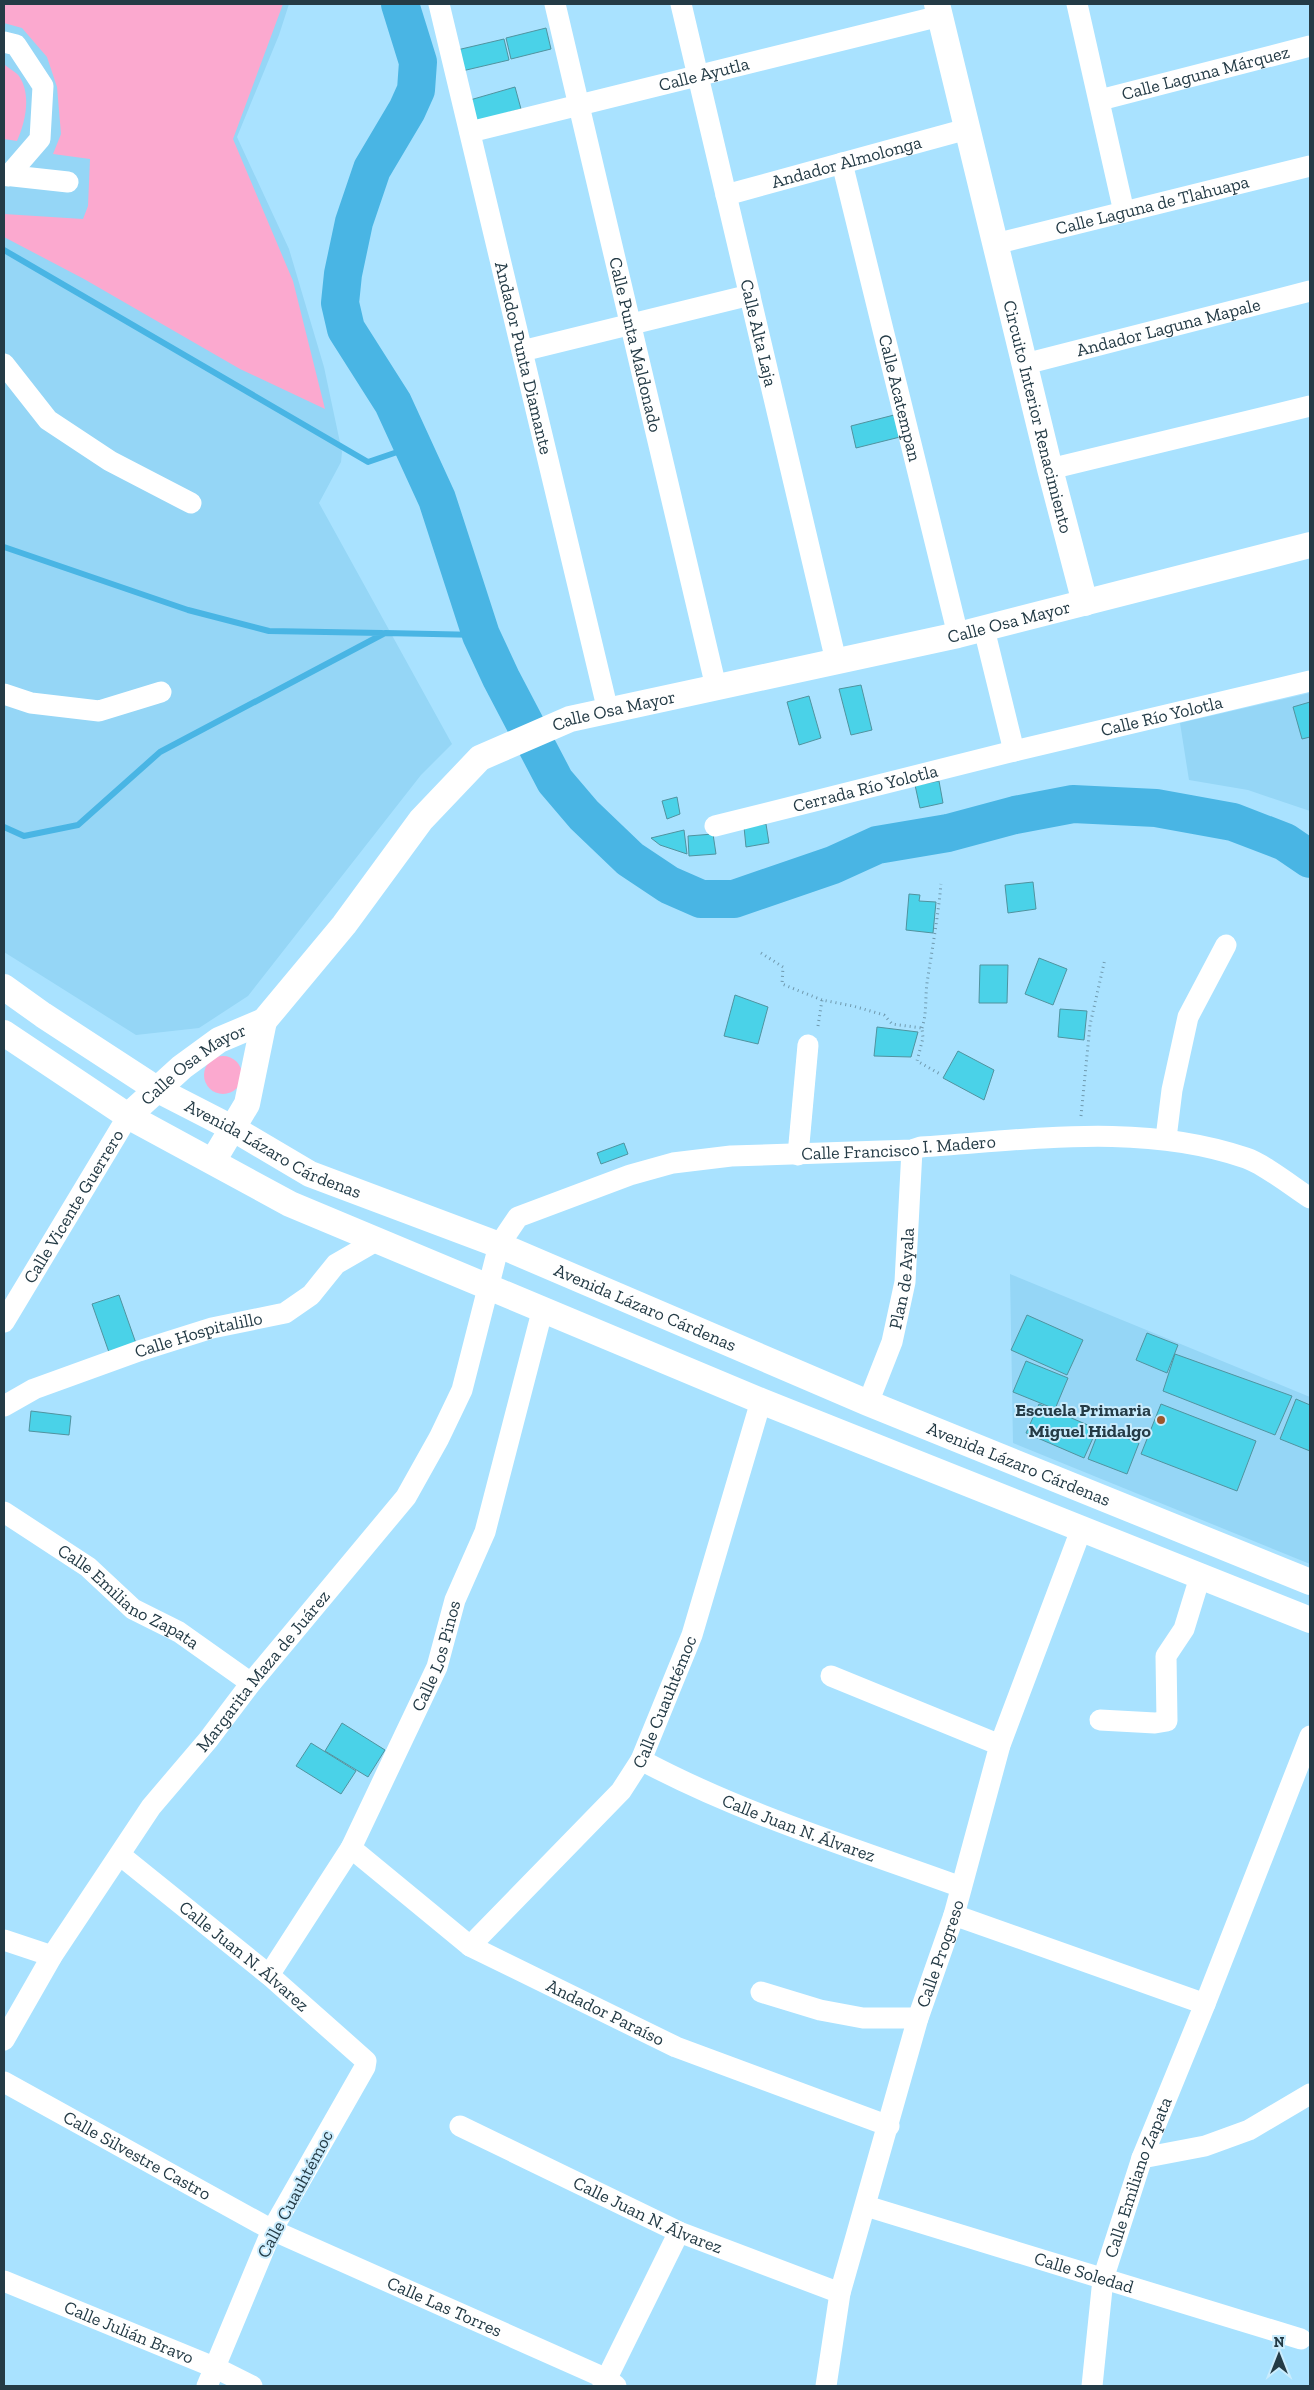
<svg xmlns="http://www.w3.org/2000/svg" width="1314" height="2390" font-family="'Zilla Slab',serif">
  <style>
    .built { fill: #95d6f6 }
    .green { fill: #fba9cf }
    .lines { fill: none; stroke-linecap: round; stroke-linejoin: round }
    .stream { stroke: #49b5e4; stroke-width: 6 }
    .river { stroke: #49b5e4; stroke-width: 38 }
    .building { fill: #4ad2e8; stroke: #50939f }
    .path { stroke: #6f99ae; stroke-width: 3; stroke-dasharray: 1 4; stroke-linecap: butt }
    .minor { stroke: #fff; stroke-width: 21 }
    .major { stroke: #fff; stroke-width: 26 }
    .poi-dot { fill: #9c572c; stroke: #caecfd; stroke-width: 2 }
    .labels { text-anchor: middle; stroke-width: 4; stroke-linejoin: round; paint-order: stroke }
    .street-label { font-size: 18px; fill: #243b46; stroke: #caecfd }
    .poi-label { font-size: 18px; font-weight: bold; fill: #243b46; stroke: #caecfd; text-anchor: end }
  </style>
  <rect width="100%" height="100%" fill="#a9e2ff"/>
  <path class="built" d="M4,4H289L279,35L237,137L289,249L324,367L342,452L341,462L319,503L452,744L421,775L248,996L199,1028L136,1035L4,952Z
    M1310,693V811L1248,790L1189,780L1180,723Z
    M1010,1274L1310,1397V1564L1013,1443Z"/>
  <path class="green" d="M4,4H283L233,139L293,281L325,409L240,369L84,279L4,237V214L83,219L88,206L90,159L53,154L61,134L57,87L47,57L22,28L4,23Z
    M4,64C8,68 16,72 19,76C32,95 25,123 17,141L4,139Z
    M204 1075a19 19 0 1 1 38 0a19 19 0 1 1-38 0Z"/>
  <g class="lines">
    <path class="stream" d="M4,250L368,462L412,447
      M4,547L188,610L269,631L382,633
      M4,827L24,836L78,825L160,752L385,633L481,635"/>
    <path class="river" d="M400,4L418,62L416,90L407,110L372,169L354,222L343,274L340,303L346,329L393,403L437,499L481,635L501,678L555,781L584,815L630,859L669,885L701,899H734L833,865L877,845L948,833L1015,815L1073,804L1156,808L1233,822L1285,842L1310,859"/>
  </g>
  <path class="building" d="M546,28L551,49L511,59L506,38Z
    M504,39L509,60L462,71L457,50Z
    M515,87L521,109L475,122L470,100Z
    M894,415L900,437L856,448L851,426Z
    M861,685L872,730L851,735L839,689Z
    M809,696L821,738L799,745L787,702Z
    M1310,702V737L1302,739L1293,707Z
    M939,781L943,803L920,808L915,785Z
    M677,797L680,814L667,819L662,801Z
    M766,824L769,843L746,847L744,827Z
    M684,830L687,854L660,845L651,838Z
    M713,834L716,854L689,856L688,836Z
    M1033,882L1036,909L1008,913L1005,885Z
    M909,894L920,895L919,901L936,902L933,933L906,930Z
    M1039,958L1067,969L1053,1005L1025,994Z
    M980,965H1008L1007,1003H979Z
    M735,995L768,1007L758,1044L724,1036Z
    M1060,1009L1087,1011L1084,1040L1058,1037Z
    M877,1027L918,1032L911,1057L874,1056Z
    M958,1051L994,1070L984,1100L943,1078Z
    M624,1143L628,1154L601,1164L597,1153Z
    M119,1295L138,1349L111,1358L92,1304Z
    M1027,1315L1083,1340L1067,1375L1011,1350Z
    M1147,1333L1178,1345L1167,1373L1136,1360Z
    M1175,1354L1292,1396L1275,1435L1163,1391Z
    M1026,1361L1068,1378L1055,1409L1013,1392Z
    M1296,1399L1310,1405V1451L1280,1439Z
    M1039,1404L1097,1429L1084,1458L1026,1433Z
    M1161,1404L1256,1441L1237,1491L1141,1454Z
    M31,1411L71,1416L69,1435L29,1431Z
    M1100,1428L1139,1443L1127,1474L1088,1459Z
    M342,1723L385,1750L368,1777L325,1751Z
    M311,1743L356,1771L341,1794L296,1766Z"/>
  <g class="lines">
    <path class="path" d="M761,953L783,967L782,984L822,1000
      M818,1026L822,1000L853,1006L884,1015L892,1024L922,1028L923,1038L917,1061L940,1074
      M922,1028C927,1013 925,999 927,983C932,950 938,917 941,884
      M1081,1116L1090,1025L1105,959"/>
    <g class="minor">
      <path id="s1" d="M439,4L608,711"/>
      <path id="s2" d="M555,4L716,687"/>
      <path id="s3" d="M681,4L836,661"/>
      <path d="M1077,4L1124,212"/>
      <path d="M4,42L16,45L43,86L40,139L8,176"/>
      <path id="s4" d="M1100,100L1310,46"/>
      <path id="s5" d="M470,132L940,16"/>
      <path id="s6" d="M842,163L958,635"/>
      <path d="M4,175L68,182"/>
      <path id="s7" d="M726,195L967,129"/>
      <path id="s8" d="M995,244L1310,166"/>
      <path d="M522,351L750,295"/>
      <path d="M4,364L48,420L110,461L191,503"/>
      <path id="s9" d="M1025,364L1310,291"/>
      <path d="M1050,469L1310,406"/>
      <path d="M984,629L1014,751"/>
      <path d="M4,694L31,703L99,711L161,692"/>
      <path id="s10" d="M715,826L1014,751L1310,681"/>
      <path d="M1166,1138L1172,1090L1188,1017L1226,945"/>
      <path d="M798,1155L808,1045"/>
      <path id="s11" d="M4,1322L128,1116"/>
      <path id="s12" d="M868,1403L892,1342L905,1282L912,1150"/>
      <path id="s13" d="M4,1406L34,1389L139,1351L212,1328L285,1313L311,1295L336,1264L376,1241"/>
      <path id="s14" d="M4,1512L88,1567L133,1609L179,1632L251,1683"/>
      <path d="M831,1676L1000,1745"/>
      <path d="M1100,1720L1155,1723L1167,1721L1166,1656L1184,1629L1200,1577"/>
      <path id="s15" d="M641,1760C742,1814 854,1848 961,1887"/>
      <path id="s16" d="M351,1848L470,1946L676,2047L889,2126"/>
      <path id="s17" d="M120,1855L269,1975L366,2061L365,2067L272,2230L207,2386"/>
      <path d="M954,1915L1205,2004"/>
      <path d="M4,1940L52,1956"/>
      <path id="s18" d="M470,1946L621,1791L641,1760L692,1635L761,1401"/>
      <path id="s19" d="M269,1975L351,1848L437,1667L455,1600L485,1532L543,1308"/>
      <path d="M761,1992L820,2010L863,2018H918"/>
      <path id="s20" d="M4,2040L52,1956L151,1807L208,1740L251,1683L406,1497L439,1438L462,1390L499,1245L518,1217L630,1175L673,1163L731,1156L912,1150L921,1147C1029,1140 1142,1122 1246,1158C1264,1164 1293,1187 1310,1198"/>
      <path id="s21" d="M4,2082L272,2230L607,2379L616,2386"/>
      <path id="s22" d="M460,2126L679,2232L840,2293"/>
      <path d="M1142,2158L1205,2146L1249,2130L1310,2094"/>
      <path id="s23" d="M866,2206L1301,2339"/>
      <path id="s24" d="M4,2281L216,2368L252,2386"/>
      <path d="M603,2386L679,2232"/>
      <path id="s25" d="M826,2386L840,2293L918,2018L954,1915L1000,1745L1081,1530"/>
      <path id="s26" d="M1092,2386L1103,2279L1142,2158L1205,2004L1310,1736"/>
    </g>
    <g class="major">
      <path id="s27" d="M937,4L1050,469L1085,603"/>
      <path id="s28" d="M4,987L43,1015L158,1090L234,1129L310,1174L499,1245L868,1403L1310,1582"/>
      <path d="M4,1033L128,1116L290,1204L761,1401L1310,1620"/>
      <path id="s29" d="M128,1116L182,1067L219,1040L264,1021L344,925L421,820L480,758L570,719L958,635L1310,545"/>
      <path d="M213,1161L247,1104L264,1021"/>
    </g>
  </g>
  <circle class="poi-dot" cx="1161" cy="1420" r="5"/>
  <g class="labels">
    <g class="street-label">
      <text dy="6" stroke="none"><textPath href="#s4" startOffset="109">Calle Laguna Márquez</textPath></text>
      <text dy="6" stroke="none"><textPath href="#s5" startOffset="241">Calle Ayutla</textPath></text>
      <text dy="6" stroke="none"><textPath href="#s7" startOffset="125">Andador Almolonga</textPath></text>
      <text dy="6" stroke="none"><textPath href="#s8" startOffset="162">Calle Laguna de Tlahuapa</textPath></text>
      <text dy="6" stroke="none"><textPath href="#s9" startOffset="148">Andador Laguna Mapale</textPath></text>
      <text dy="6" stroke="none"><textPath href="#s3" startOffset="338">Calle Alta Laja</textPath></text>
      <text dy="6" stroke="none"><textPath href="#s2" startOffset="350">Calle Punta Maldonado</textPath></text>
      <text dy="6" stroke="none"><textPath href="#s1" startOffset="364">Andador Punta Diamante</textPath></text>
      <text dy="6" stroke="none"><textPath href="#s6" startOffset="242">Calle Acatempan</textPath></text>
      <text dy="6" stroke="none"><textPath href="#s27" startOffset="425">Circuito Interior Renacimiento</textPath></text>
      <text dy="6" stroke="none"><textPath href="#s29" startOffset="1056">Calle Osa Mayor</textPath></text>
      <text dy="6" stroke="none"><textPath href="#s29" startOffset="651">Calle Osa Mayor</textPath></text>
      <text dy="6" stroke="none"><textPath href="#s10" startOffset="460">Calle Río Yolotla</textPath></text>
      <text dy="6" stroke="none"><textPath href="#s10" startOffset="155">Cerrada Río Yolotla</textPath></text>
      <text dy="6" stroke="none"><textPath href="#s29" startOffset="84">Calle Osa Mayor</textPath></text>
      <text dy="6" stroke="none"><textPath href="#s28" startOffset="315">Avenida Lázaro Cárdenas</textPath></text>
      <text dy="6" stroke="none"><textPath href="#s20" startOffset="1372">Calle Francisco I. Madero</textPath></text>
      <text dy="6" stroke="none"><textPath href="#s11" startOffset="135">Calle Vicente Guerrero</textPath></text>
      <text dy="6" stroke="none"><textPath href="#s12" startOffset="130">Plan de Ayala</textPath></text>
      <text dy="6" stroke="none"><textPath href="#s28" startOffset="720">Avenida Lázaro Cárdenas</textPath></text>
      <text dy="6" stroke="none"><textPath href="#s13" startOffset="208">Calle Hospitalillo</textPath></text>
      <text dy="6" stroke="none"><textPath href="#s28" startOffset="1125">Avenida Lázaro Cárdenas</textPath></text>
      <text dy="6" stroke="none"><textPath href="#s14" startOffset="151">Calle Emiliano Zapata</textPath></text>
      <text dy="6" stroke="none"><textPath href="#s19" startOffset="362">Calle Los Pinos</textPath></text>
      <text dy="6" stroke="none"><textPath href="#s20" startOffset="452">Margarita Maza de Juárez</textPath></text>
      <text dy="6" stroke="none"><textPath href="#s18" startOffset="316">Calle Cuauhtémoc</textPath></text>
      <text dy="6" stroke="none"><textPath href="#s15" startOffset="172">Calle Juan N. Álvarez</textPath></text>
      <text dy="6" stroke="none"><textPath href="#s25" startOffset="448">Calle Progreso</textPath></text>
      <text dy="6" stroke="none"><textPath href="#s17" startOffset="160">Calle Juan N. Álvarez</textPath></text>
      <text dy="6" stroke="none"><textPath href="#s16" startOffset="305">Andador Paraíso</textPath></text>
      <text dy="6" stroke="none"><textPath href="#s21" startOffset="152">Calle Silvestre Castro</textPath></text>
      <text dy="6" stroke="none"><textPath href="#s26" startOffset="215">Calle Emiliano Zapata</textPath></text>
      <text transform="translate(295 2194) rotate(-62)" y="6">Calle Cuauhtémoc</text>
      <text dy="6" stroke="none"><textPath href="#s22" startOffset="208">Calle Juan N. Álvarez</textPath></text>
      <text dy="6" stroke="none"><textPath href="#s23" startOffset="228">Calle Soledad</textPath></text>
      <text dy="6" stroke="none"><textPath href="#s21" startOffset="495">Calle Las Torres</textPath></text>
      <text dy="6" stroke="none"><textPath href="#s24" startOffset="135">Calle Julián Bravo</textPath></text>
    </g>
    <g class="poi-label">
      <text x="1151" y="1416">Escuela Primaria<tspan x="1151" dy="21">Miguel Hidalgo</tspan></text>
    </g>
  </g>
  <rect width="1314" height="2390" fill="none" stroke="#243b46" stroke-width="10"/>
  <g transform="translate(1279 2355)" stroke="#caecfd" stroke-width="4" paint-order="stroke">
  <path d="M0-4L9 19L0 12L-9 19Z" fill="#243b46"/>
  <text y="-8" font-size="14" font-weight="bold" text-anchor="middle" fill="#243b46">N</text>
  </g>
</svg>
